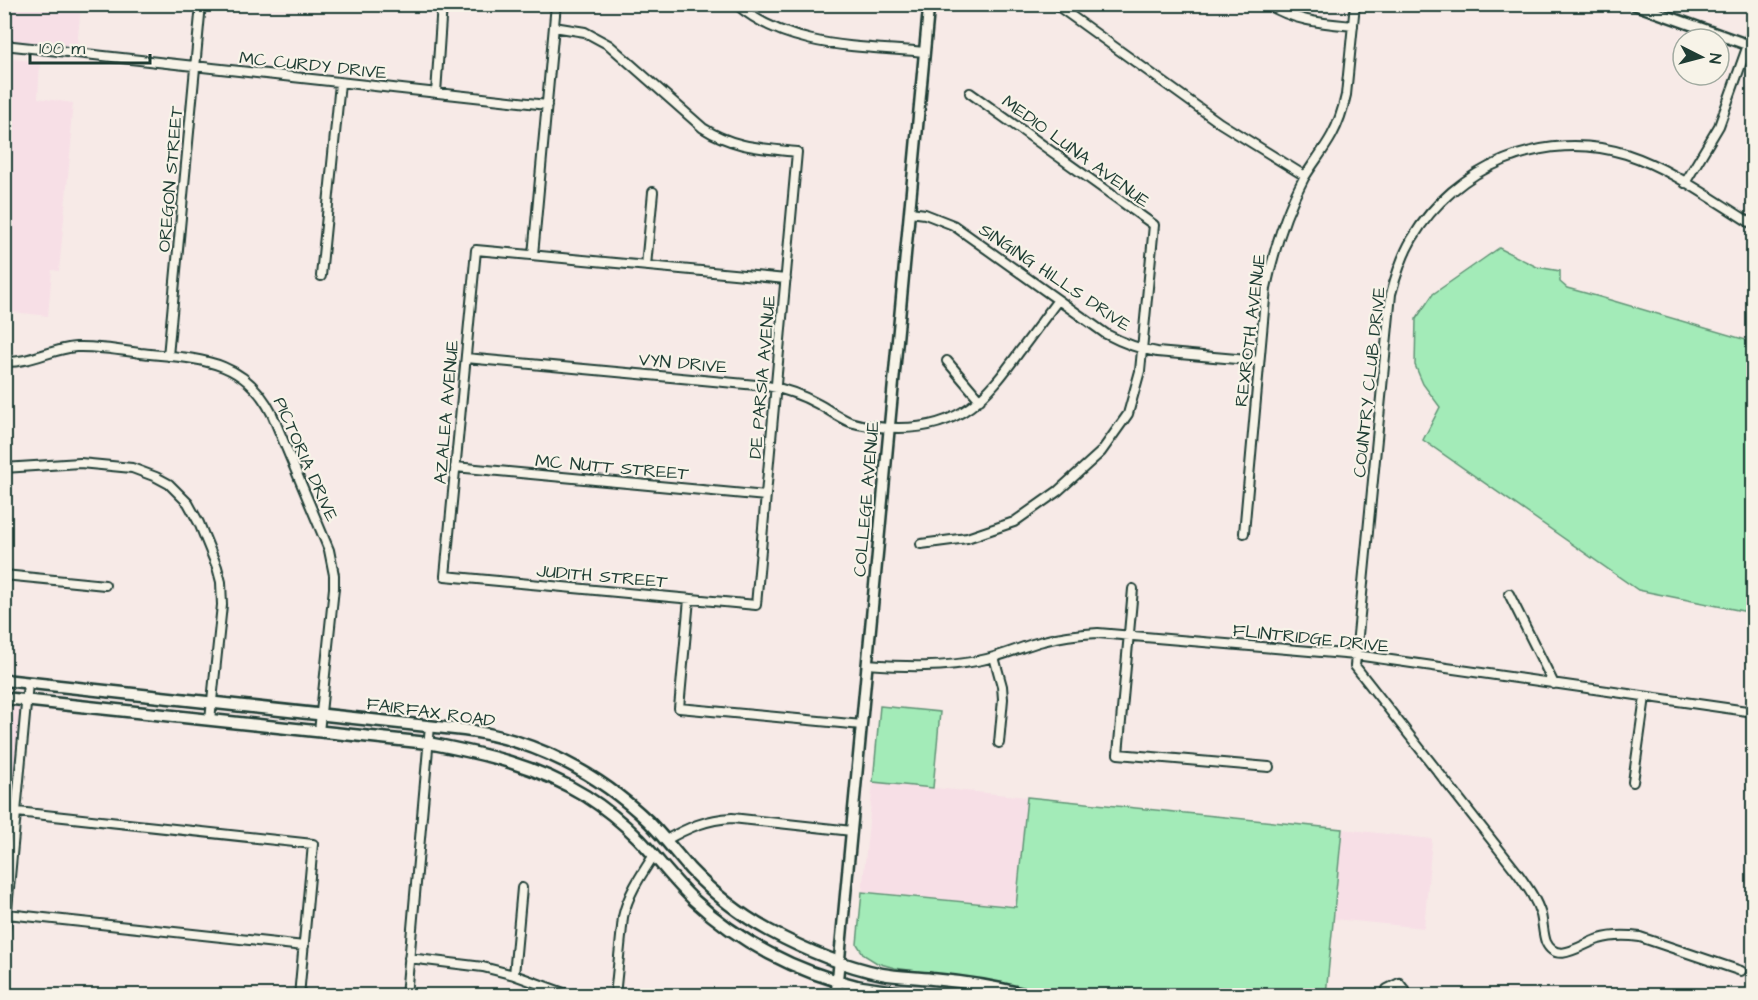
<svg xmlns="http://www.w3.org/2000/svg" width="1758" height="1000" font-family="'Architects Daughter',sans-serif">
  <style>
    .built { fill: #f7dfe6 }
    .green { fill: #a3ebb8; stroke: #619476; stroke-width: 1.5 }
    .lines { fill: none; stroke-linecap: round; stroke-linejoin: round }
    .minor-casing { stroke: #1f3d34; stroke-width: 12 }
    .tertiary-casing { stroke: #1f3d34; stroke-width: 14 }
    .secondary-casing { stroke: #1f3d34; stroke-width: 15 }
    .minor { stroke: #f7f3e8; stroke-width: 8 }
    .tertiary { stroke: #f7f3e8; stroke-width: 9 }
    .secondary { stroke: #f7f3e8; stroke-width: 10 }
    .labels { text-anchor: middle; stroke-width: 4.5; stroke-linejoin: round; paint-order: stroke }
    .street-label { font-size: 18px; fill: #1f3d34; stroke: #f7f3e8 }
  </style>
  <rect width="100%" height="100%" fill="#f7eae7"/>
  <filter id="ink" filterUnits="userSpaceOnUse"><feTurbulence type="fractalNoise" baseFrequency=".0167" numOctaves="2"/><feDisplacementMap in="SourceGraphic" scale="12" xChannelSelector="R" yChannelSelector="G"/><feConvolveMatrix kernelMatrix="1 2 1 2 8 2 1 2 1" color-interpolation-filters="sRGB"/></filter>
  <g filter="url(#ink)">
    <path class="built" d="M4,5H81L77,47L5,39Z
      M5,58L40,62L38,98L73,103L70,134H72L59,271L52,270L48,316L5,311Z
      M5,697L24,699L5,911Z
      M873,782L1027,797L1016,907L862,892Z
      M1342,829L1432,839L1424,928L1334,919Z"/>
    <path class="green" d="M1499,248L1537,267L1560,271V282L1567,288L1600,297L1753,342V613L1638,590L1423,440L1440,407L1423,384L1415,365L1416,319L1433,294Z
      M880,706L940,712L933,788L873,782Z
      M1027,797L1342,829L1326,995H1042L996,983L895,968L877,963L864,955L857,944L862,892L1016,907Z"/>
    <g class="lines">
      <g class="minor-casing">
        <path id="minor" d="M736,4C788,49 860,46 925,52
          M1055,4L1220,123L1305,176
          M1267,4C1294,21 1322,23 1353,26
          M554,27L585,32L609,45L703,128C734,148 762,148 797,152L756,605L445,576L476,250L786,279
          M4,45L547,105
          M436,93L442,4
          M1685,183L1719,126L1748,45L1754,22
          M910,212L925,214L953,225L1106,334C1123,343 1139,349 1157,352L1259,361
          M533,255L556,4
          M646,266L653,192
          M321,276L340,83
          M168,356L201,4
          M466,358L767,386C785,389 802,395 818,404C829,410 838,417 850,422C866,427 883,428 899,428C961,428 987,397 1020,351C1033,334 1045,317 1058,300
          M947,361L980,400
          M4,362C31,363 51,349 76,347C97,346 119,350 140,353C196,359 244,357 272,414L329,550L334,575V588L319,732
          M455,467L766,496
          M4,468L80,463L132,468L156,477L169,484L188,503L199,523L217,567L221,582L222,605L210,720
          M1244,533L1266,288C1274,249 1285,213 1304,178C1313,163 1324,150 1332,135C1339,122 1343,109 1346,95L1355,4
          M921,544L967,538L1014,522L1058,491L1101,452L1128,414L1140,371L1154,225L970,93
          M4,575L105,585
          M1133,589L1118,754L1269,767
          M1509,594L1554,684
          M689,599L679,708L862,725
          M994,657L1002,686L1003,699L999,743
          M867,664C906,667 944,668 982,660C1003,656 1023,646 1043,641C1061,636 1079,634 1098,633L1356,655L1754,712
          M1633,782L1645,697
          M17,812L313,844L299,996
          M666,840C687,828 707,819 732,818L852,831
          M7,914L304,946
          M4,942L28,683
          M409,958L483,967L514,975L572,996
          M1741,971L1640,937C1626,935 1612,935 1599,939C1583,943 1557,966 1546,942C1543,934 1543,923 1541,915C1536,898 1526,885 1516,871L1355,666L1391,294C1396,275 1402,256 1412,239C1454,167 1545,128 1626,154C1672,169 1713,200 1754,225
          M514,975L522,888
          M406,996L430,726
          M615,996L623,917C628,894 641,875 654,855
          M1386,996L1387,989L1399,983L1406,992V996"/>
      </g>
      <g class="tertiary-casing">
        <path id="tertiary" d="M1633,4L1754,47
          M836,996L929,4"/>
      </g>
      <g class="secondary-casing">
        <path id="secondary" d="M4,680L464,730C533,739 598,773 648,821C663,836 676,853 690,869C713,893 739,914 768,930C803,949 843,966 882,974C898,977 915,977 932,979C965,982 998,987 1030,996
          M4,698L428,743C485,754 536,765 586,796C605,808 623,823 639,839C658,859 674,881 694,900C739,942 796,972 857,986C882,991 908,993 933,996"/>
      </g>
      <use href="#minor" class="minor"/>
      <use href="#tertiary" class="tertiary"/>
      <use href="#secondary" class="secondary"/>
    </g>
  </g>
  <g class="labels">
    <g class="street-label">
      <text transform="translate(313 65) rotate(6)" y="6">MC CURDY DRIVE</text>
      <text transform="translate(1076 151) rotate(36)" y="6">MEDIO LUNA AVENUE</text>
      <text transform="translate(170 179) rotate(-85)" y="6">OREGON STREET</text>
      <text transform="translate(1055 277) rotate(34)" y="6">SINGING HILLS DRIVE</text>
      <text transform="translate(1250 330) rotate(-83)" y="6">REXROTH AVENUE</text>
      <text transform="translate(683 363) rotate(5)" y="6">VYN DRIVE</text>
      <text transform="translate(762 377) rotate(-85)" y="6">DE PARSIA AVENUE</text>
      <text transform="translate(1369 382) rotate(-84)" y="6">COUNTRY CLUB DRIVE</text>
      <text transform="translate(446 412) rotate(-85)" y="6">AZALEA AVENUE</text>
      <text transform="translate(306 459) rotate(66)" y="6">PICTORIA DRIVE</text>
      <text transform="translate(612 467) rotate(5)" y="6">MC NUTT STREET</text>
      <text transform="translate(866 499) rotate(-85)" y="6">COLLEGE AVENUE</text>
      <text transform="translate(602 576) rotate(5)" y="6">JUDITH STREET</text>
      <text transform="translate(1311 638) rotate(6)" y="6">FLINTRIDGE DRIVE</text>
      <text transform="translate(431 712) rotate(8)" y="6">FAIRFAX ROAD</text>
    </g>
  </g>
  <rect width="1758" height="1000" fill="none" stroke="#f7f3e8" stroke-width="24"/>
  <rect x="12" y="12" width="1734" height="976" fill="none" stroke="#1f3d34" stroke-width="2" filter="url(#ink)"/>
  <g transform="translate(1701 57) rotate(96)"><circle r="28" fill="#f7f3e8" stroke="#a1aaa0" stroke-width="1.5"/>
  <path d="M0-4.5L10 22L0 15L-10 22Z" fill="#1f3d34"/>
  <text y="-9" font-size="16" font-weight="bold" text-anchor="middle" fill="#1f3d34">N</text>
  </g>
  <path d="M30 54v9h120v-9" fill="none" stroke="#1f3d34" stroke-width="3"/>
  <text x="39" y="54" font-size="18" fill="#1f3d34" stroke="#f7f3e8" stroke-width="4.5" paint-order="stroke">100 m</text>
</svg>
